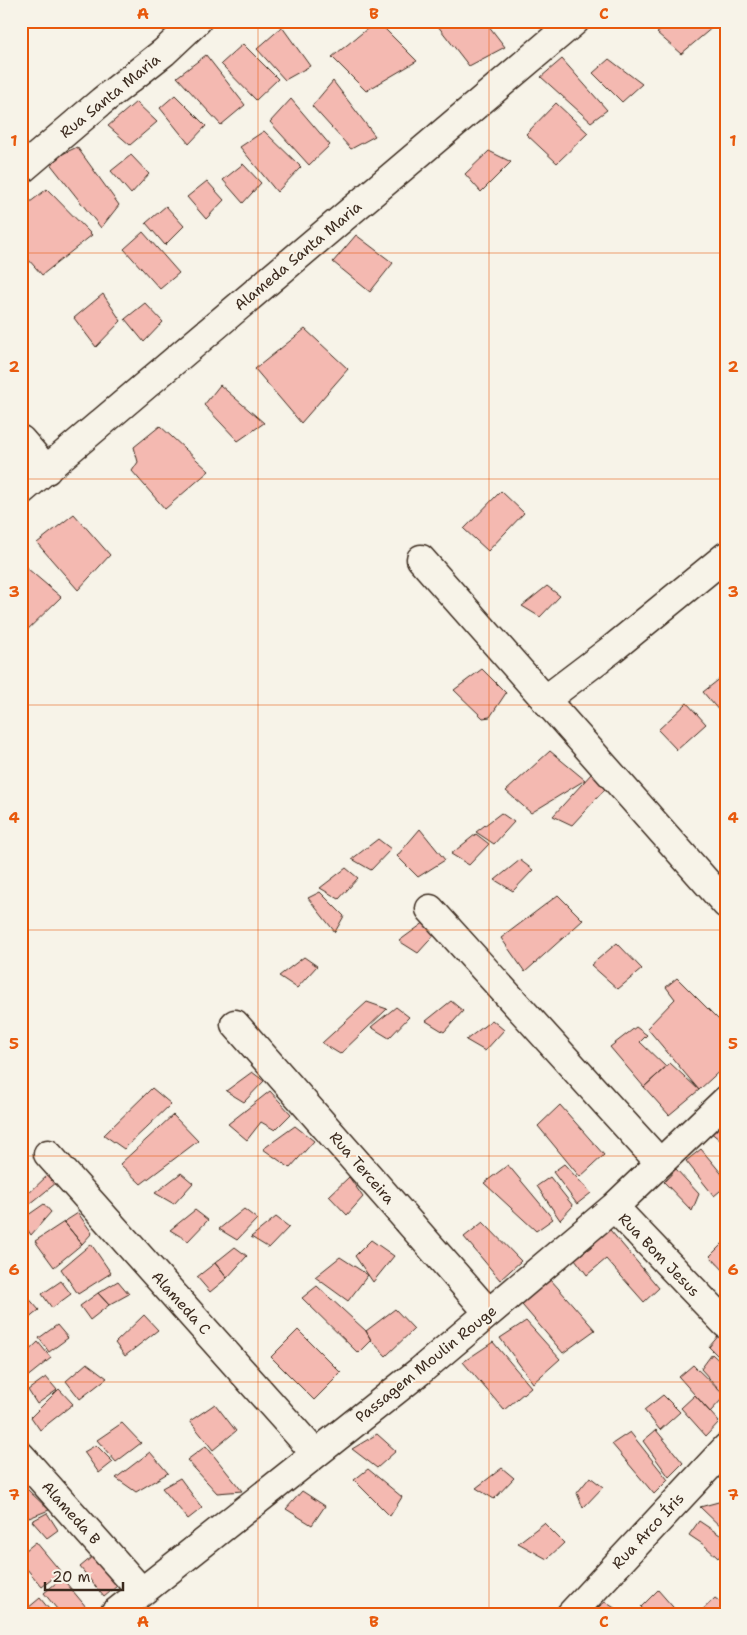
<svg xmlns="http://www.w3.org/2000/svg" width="747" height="1635" font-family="'Shantell Sans',sans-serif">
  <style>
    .building { fill: #f4b9b1; stroke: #3b2a1e }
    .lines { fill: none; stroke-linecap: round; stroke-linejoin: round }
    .minor-casing { stroke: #3b2a1e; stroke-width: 31 }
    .minor { stroke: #f7f3e8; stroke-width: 28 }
    .grid { fill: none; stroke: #e8590c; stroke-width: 1; stroke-opacity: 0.55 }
    .labels { text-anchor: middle; stroke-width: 4; stroke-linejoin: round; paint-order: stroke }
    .street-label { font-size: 15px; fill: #3b2a1e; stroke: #f7f3e8 }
    .neatline { fill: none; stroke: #e8590c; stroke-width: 2 }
    .grid-label { font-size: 16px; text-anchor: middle; font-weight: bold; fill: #e8590c }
  </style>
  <rect width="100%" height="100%" fill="#f7f3e8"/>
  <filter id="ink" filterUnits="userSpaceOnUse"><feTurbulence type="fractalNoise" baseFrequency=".02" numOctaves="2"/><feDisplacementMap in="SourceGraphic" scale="10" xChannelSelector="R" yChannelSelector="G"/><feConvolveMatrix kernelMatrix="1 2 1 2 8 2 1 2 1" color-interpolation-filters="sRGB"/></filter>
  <g filter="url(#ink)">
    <path class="building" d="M377,21L417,61L366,91L332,57Z
      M434,21H485L505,47L469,66Z
      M674,21H720L681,54L657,33Z
      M282,27L310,66L285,80L257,49Z
      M243,44L278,79L256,100L221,64Z
      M206,55L245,105L221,125L177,77Z
      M562,59L607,110L591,122L541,77Z
      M609,59L642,84L622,102L593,73Z
      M333,81L375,136L351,149L312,106Z
      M175,95L206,126L189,144L160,108Z
      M291,99L330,145L309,165L270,122Z
      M136,102L157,122L130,145L108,126Z
      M556,103L588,133L557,163L526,134Z
      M264,131L301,167L277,192L240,147Z
      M77,147L119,205L101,228L48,161Z
      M489,151L511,162L481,192L465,174Z
      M131,155L149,174L131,194L111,171Z
      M243,164L261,183L243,203L223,180Z
      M207,181L224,200L206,219L187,197Z
      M47,189L92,235L42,275L21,251V209Z
      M166,206L184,226L165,245L146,223Z
      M143,232L179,273L160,289L124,249Z
      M356,235L393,263L370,292L333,262Z
      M103,294L121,321L96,347L74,318Z
      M145,303L163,322L144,342L125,319Z
      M305,329L348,369L301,423L255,369Z
      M220,385L264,423L238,441L204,405Z
      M160,426L209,471L165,509L132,471L138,462L134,447Z
      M501,491L524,513L488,551L464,529Z
      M74,514L110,555L78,590L37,543Z
      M21,563L61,597L21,636Z
      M547,586L560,596L540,617L522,606Z
      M482,669L506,693L490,717L483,718L454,690Z
      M726,674V719L703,692Z
      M687,703L706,724L677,750L658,730Z
      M550,751L585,780L531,813L506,791Z
      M592,773L606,788L572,825L553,816Z
      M501,813L514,822L494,844L476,832Z
      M420,829L445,860L418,877L397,856Z
      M476,834L489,844L469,865L451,854Z
      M378,839L391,849L371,870L352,859Z
      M520,860L533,870L513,891L495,880Z
      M346,868L358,878L339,899L320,888Z
      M320,892L344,916L335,932L308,898Z
      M558,895L583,920L525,972L501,938Z
      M425,922L437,932L418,953L399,941Z
      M617,943L642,969L618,989L591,965Z
      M304,957L317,966L297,988L279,976Z
      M677,978L726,1027V1065L699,1090L647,1028L675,999L666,987Z
      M451,1001L463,1011L444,1032L426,1021Z
      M367,1002L387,1009L340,1054L322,1043Z
      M396,1007L409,1017L389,1038L371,1027Z
      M492,1020L504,1030L485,1051L466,1040Z
      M636,1027L647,1035L640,1042L666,1067L644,1087L610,1047Z
      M670,1063L699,1090L669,1115L644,1087Z
      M252,1072L264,1081L244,1102L226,1091Z
      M152,1088L171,1104L124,1149L104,1135Z
      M270,1091L291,1114L275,1130L261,1122L247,1140L228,1124Z
      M560,1105L604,1155L580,1177L538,1126Z
      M173,1115L198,1141L141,1184L120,1164Z
      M715,1124L726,1131L720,1140L709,1131Z
      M295,1126L314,1141L290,1168L263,1149Z
      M701,1149L726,1179V1186L714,1196L686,1161Z
      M564,1164L591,1193L577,1204L553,1172Z
      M508,1165L553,1219L536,1231L484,1183Z
      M676,1169L699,1194L692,1211L664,1182Z
      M181,1173L193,1183L174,1204L155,1193Z
      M49,1174L56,1183L30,1204L26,1196Z
      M349,1177L363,1197L347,1215L329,1196Z
      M550,1177L573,1206L560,1220L537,1186Z
      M44,1204L51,1212L31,1235L21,1220Z
      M244,1209L257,1219L237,1240L219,1229Z
      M195,1210L208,1220L188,1241L170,1230Z
      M78,1213L92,1233L82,1244L64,1222Z
      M276,1217L289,1227L269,1248L251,1237Z
      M64,1222L82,1244L54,1267L35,1241Z
      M483,1222L521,1261L500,1280L464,1237Z
      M605,1224L659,1288L644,1302L606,1259L587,1275L575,1259L595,1244L589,1237Z
      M371,1240L394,1256L373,1282L355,1256Z
      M726,1240V1273L710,1256Z
      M91,1244L111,1273L78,1294L61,1269Z
      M235,1247L247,1256L227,1278L215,1263Z
      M340,1257L368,1275L348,1301L315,1277Z
      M215,1263L227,1278L210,1292L197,1277Z
      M551,1280L595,1330L563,1353L517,1299Z
      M61,1281L71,1294L52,1308L42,1294Z
      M118,1281L129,1294L109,1305L98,1293Z
      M317,1286L366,1331L371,1340L358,1353L302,1298Z
      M98,1293L109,1305L90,1320L80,1306Z
      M26,1295L39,1310L21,1325V1299Z
      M395,1309L414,1329L386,1356L371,1340L366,1331Z
      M144,1315L158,1330L125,1356L115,1343Z
      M526,1321L560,1359L533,1383L500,1338Z
      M57,1325L68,1338L49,1352L39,1338Z
      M298,1330L341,1373L314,1400L271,1357Z
      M21,1332L28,1341L21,1347Z
      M720,1334L726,1341V1364L709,1347Z
      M38,1342L51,1358L21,1382V1358Z
      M493,1342L531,1387L504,1410L463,1362Z
      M712,1354L726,1367V1397L701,1369Z
      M87,1363L107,1378L80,1399L66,1381Z
      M693,1365L725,1396L710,1412L679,1377Z
      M46,1377L57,1390L37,1404L28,1390Z
      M59,1389L73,1404L40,1430L31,1417Z
      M663,1395L680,1412L660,1430L644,1410Z
      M695,1395L719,1422L706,1436L681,1408Z
      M215,1404L236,1431L213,1450L190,1421Z
      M122,1423L141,1443L116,1462L97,1440Z
      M656,1430L683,1463L669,1477L643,1441Z
      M630,1432L668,1480L654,1494L612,1444Z
      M377,1434L396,1451L377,1468L352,1449Z
      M96,1445L113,1462L99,1473L84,1452Z
      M206,1446L242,1491L217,1493L187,1460Z
      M150,1452L168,1473L136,1492L116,1478Z
      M502,1468L514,1478L494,1499L476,1488Z
      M368,1469L402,1497L390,1516L354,1480Z
      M590,1477L603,1487L583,1508L577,1493Z
      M180,1478L202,1508L188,1519L162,1488Z
      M27,1489L49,1510L29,1518L21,1506V1499Z
      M302,1491L325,1506L312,1525L286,1509Z
      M722,1501L726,1504V1532L700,1507Z
      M47,1513L58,1530L47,1538L32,1521Z
      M699,1521L726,1539V1549L718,1558L704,1545L689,1535Z
      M544,1523L564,1543L547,1559L518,1543Z
      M36,1542L61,1572L42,1587L21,1562V1554Z
      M98,1552L123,1581L104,1597L80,1567Z
      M62,1578L87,1608L80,1614H61L44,1593Z
      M658,1590L679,1614H648L641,1607Z
      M40,1598L53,1614H22V1613Z
      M715,1598L726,1606V1614H698Z
      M605,1602L624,1614L592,1612Z"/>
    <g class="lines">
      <g class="minor-casing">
        <path id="minor" d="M21,170L102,101L164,52L197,21
          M21,440L47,470
          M21,491L575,21
          M421,559L726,904
          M545,700L612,649L726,556
          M430,909L660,1163
          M235,1024L488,1312
          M48,1154L315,1453
          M614,1207L726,1324
          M21,1456L142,1592
          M114,1614L420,1371L614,1207L726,1100
          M571,1614L726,1448"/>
      </g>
      <use href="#minor" class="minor"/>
    </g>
  </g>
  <path class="grid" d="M258,21V1614M489,21V1614M21,253H726M21,479H726M21,705H726M21,930H726M21,1156H726M21,1382H726"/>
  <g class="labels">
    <g class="street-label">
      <text transform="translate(110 96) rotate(-39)" y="5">Rua Santa Maria</text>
      <text transform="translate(298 256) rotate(-40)" y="5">Alameda Santa Maria</text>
      <text transform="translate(362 1168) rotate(49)" y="5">Rua Terceira</text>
      <text transform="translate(659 1255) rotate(46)" y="5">Rua Bom Jesus</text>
      <text transform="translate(181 1303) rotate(48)" y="5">Alameda C</text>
      <text transform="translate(426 1364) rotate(-39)" y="5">Passagem Moulin Rouge</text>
      <text transform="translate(71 1513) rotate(48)" y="5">Alameda B</text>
      <text transform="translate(648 1531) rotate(-47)" y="5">Rua Arco Íris</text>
    </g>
  </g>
  <rect width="747" height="1635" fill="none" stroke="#f7f3e8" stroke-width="55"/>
  <path d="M45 1582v8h78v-8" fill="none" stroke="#3b2a1e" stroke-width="2.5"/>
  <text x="52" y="1582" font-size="15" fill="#3b2a1e" stroke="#f7f3e8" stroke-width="4" paint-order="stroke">20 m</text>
  <rect x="28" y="28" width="692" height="1580" class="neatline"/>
  <g class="grid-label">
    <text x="143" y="19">A</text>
    <text x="374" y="19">B</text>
    <text x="604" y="19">C</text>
    <text x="14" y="146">1</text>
    <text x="733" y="146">1</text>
    <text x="14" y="372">2</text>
    <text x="733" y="372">2</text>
    <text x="14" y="597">3</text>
    <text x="733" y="597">3</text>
    <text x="14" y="823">4</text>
    <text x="733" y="823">4</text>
    <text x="14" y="1049">5</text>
    <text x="733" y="1049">5</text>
    <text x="14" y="1275">6</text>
    <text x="733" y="1275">6</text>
    <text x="14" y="1500">7</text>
    <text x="733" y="1500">7</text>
    <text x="143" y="1627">A</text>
    <text x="374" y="1627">B</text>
    <text x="604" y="1627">C</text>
  </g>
</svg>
